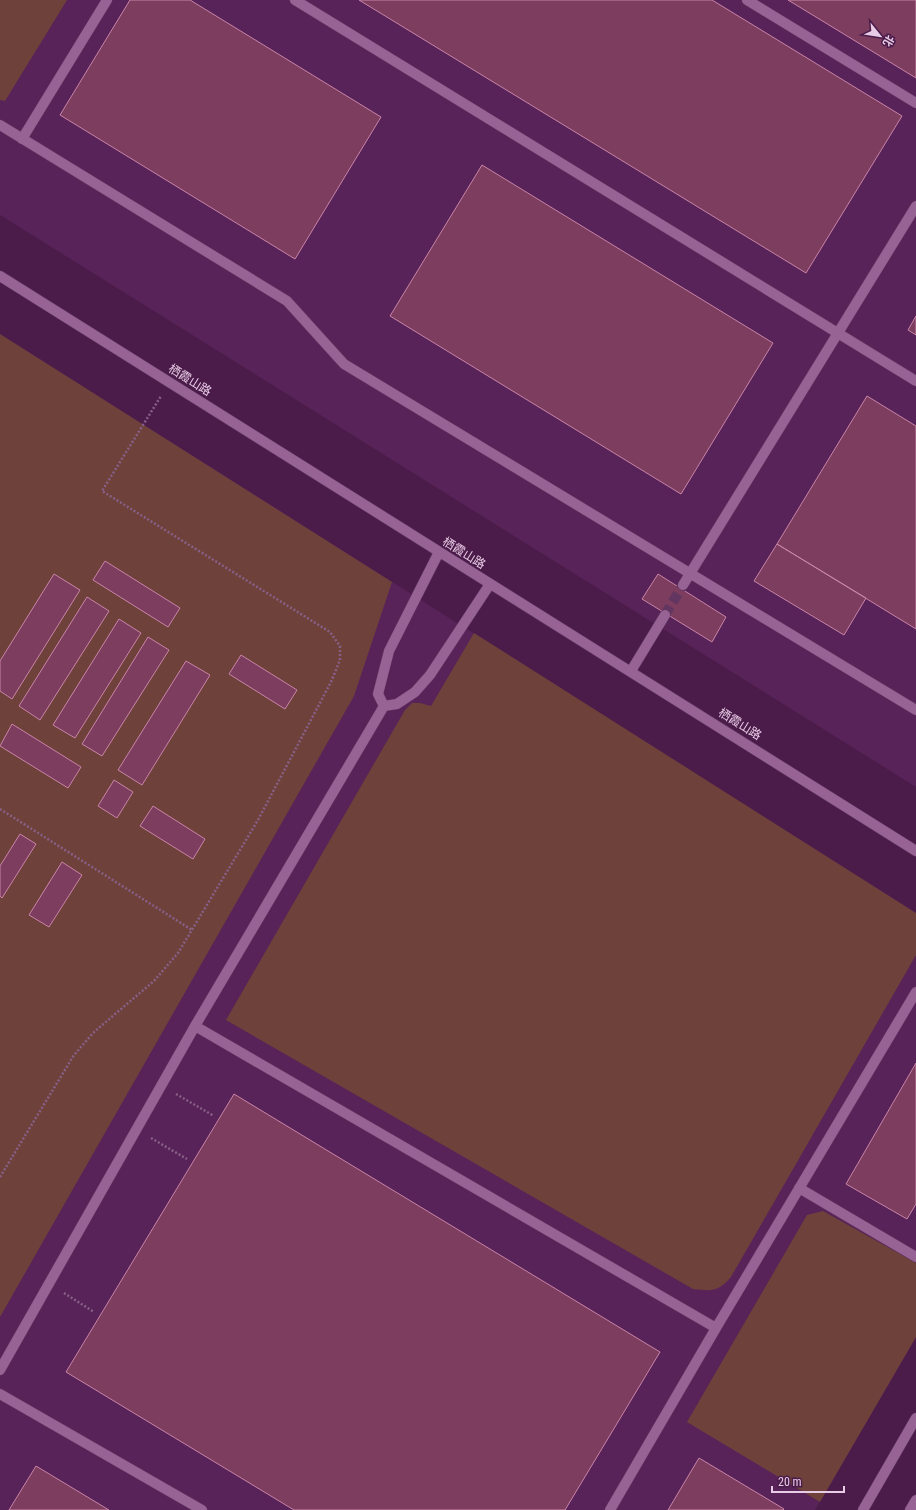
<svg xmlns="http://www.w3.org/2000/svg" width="916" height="1510" font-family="'Roboto Condensed','Noto Sans SC',sans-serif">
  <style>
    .built { fill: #582358 }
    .green { fill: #6f413b }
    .building { fill: #7c3d5f; stroke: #ca84a8 }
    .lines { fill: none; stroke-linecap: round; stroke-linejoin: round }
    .minor-tunnel { stroke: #633661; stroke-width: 10; stroke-dasharray: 10 5; stroke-linecap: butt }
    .minor-casing { stroke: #633a62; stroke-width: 11 }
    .path { stroke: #886087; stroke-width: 2.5; stroke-dasharray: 2 2; stroke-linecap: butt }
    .minor { stroke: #976395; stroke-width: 10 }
    .labels { text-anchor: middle; stroke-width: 3.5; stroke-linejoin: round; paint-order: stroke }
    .street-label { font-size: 12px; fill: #e8cbe6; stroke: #4b1c4a }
  </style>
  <rect width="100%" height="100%" fill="#4b1c4a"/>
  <path class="built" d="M0,0H916V787L0,215Z
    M0,334L916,913V1337L815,1510H0Z"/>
  <path class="green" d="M0,0H67L5,101L0,100Z
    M0,334L392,582L354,696L0,1317Z
    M474,633L916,913V955L731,1277C718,1292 712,1291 693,1289L226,1020L405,710L412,703H420L431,706Z
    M823,1211L916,1263V1337L820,1502L687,1422L807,1215Z"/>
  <path class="building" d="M130,0H190L381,117L295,259L60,115Z
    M359,0H712L902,116L806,273Z
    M788,0H916V78Z
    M482,165L773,343L681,494L390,316Z
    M916,316V335L908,330Z
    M867,396L916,426V629L777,544Z
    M777,544L866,598L844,635L754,581Z
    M105,561L180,608L168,627L93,580Z
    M54,574L80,590L12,699L0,691V661Z
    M658,574L726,617L712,642L642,599Z
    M87,597L109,611L40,720L19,706Z
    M119,619L141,633L75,738L53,725Z
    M148,637L169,650L102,756L82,744Z
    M241,655L297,690L285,709L229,674Z
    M186,661L210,675L142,785L118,770Z
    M12,724L81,767L68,788L0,746Z
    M114,780L133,792L117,818L98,806Z
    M153,806L205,839L193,859L140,826Z
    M20,834L36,844L2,898L0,896V866Z
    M62,862L82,875L49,927L29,915Z
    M916,1063V1204L907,1219L846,1184Z
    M234,1094L660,1352L565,1510H294L66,1372Z
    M699,1458L784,1509L783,1510H668Z
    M36,1466L109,1510H9Z"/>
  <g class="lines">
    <path class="minor-tunnel" d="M665,615L683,585"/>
    <g class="minor-casing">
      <path id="minor" d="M295,0L916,381
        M747,0L916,103
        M0,125L287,301L344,364L916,710
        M22,139L107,0
        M0,276L916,851
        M439,552L389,651L378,694L384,706L397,704L415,692L430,675L490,584
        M683,585L916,206
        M631,671L665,615
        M195,1026L716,1328L916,992
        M799,1188L916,1257
        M0,1370L195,1026L384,706
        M0,1394L202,1510
        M610,1510L716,1328
        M863,1510L916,1418
        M910,1510L916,1500"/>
    </g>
    <path class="path" d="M0,809L192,930
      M176,1094L214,1116
      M151,1138L187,1159
      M0,1177L74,1055L94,1032L154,981L178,953L258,820L331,682L340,660V646L330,632L102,491L161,396
      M64,1293L94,1312"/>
    <use href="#minor" class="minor"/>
  </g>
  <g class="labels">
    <g class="street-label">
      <text transform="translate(190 380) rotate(32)" y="4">栖霞山路</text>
      <text transform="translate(464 553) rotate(32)" y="4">栖霞山路</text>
      <text transform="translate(740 724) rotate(32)" y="4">栖霞山路</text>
    </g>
  </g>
  <g transform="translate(880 36) rotate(120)" stroke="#4b1c4a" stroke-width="3" paint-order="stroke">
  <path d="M0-3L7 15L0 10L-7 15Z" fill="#e8cbe6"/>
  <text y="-6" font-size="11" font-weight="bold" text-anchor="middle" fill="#e8cbe6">北</text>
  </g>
  <path d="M772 1486v6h72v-6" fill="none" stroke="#e8cbe6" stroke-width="2"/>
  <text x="778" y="1486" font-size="12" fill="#e8cbe6" stroke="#4b1c4a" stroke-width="3" paint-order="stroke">20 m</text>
</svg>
